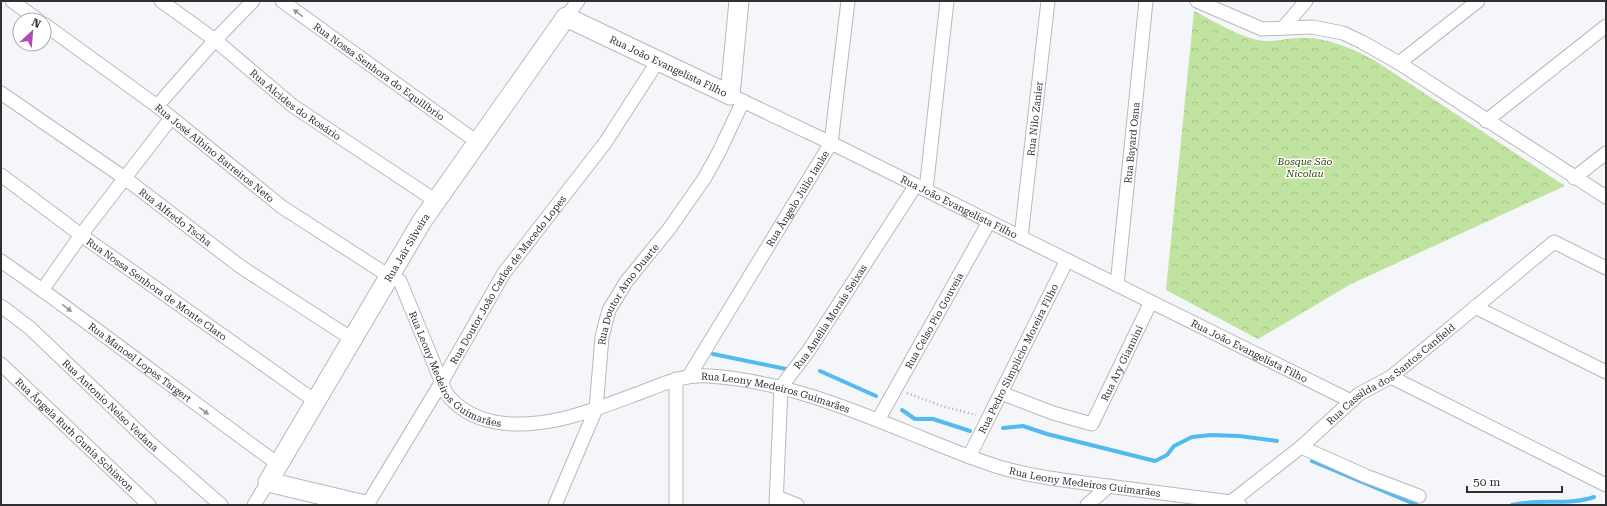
<svg xmlns="http://www.w3.org/2000/svg" width="1607" height="506" font-family="'Roboto Serif',serif">
  <style>
    .park { fill: url(#park-crowns) }
    .lines { fill: none; stroke-linecap: round; stroke-linejoin: round }
    .stream { stroke: #53baef; stroke-width: 4 }
    .street-casing { stroke: #b7b9bb; stroke-width: 15 }
    .secondary-casing { stroke: #b7b9bb; stroke-width: 21 }
    .path { stroke: #a9abad; stroke-width: 2.5; stroke-dasharray: 1 3; stroke-linecap: butt }
    .street { stroke: #fff; stroke-width: 13 }
    .secondary { stroke: #fff; stroke-width: 19 }
    .oneway { fill: #979898 }
    .labels { text-anchor: middle; stroke-width: 3; stroke-linejoin: round; paint-order: stroke }
    .street-label { font-size: 10px; fill: #2f3031; stroke: #fff }
    .park-label { font-size: 10px; font-style: italic; fill: #294203; stroke: #fff }
  </style>
  <defs>
    <pattern id="park-crowns" width="20" height="18" patternUnits="userSpaceOnUse"><rect width="20" height="18" fill="#c0e39f"/><path d="M2 6a3 3 0 1 1 6 0M12 15a3 3 0 1 1 6 0" fill="none" stroke="#a5c389"/></pattern>
  </defs>
  <rect width="100%" height="100%" fill="#f4f6f9"/>
  <path class="park" d="M1194,11C1214,21 1242,39 1264,41C1275,42 1287,38 1298,38C1325,36 1350,48 1374,60L1565,186L1351,284L1258,339L1166,290Z"/>
  <g class="lines">
    <path class="stream" d="M713,354L786,369
      M820,371L876,396
      M902,410L915,419H933L970,431
      M1003,428L1023,426L1047,434L1155,461L1167,455L1174,446L1192,437L1211,435L1239,436L1277,441
      M1312,461L1417,505
      M1512,505C1539,498 1568,506 1594,497"/>
    <g class="street-casing">
      <g id="street">
        <path d="M12,1L38,20"/>
        <path id="s1" d="M161,1L215,40L293,106L436,201"/>
        <path id="s2" d="M282,1L477,142"/>
        <path d="M1197,1L1262,29L1312,27L1343,33L1362,42L1399,63L1606,197"/>
        <path d="M566,17L578,1"/>
        <path id="s3" d="M44,24L157,106L282,207L389,276L400,281L446,393C458,409 475,418 495,422C545,431 596,409 642,392C665,383 685,374 709,376C785,381 853,410 922,438C947,448 973,459 999,467C1029,476 1061,480 1092,484C1138,490 1185,496 1231,502L1240,505"/>
        <path d="M1283,28L1306,1"/>
        <path d="M1399,63L1478,1"/>
        <path id="s4" d="M1,93L126,179L241,267L352,339"/>
        <path id="s5" d="M730,95L831,143L1351,401"/>
        <path d="M157,106L215,40L253,1"/>
        <path d="M1486,121L1606,26"/>
        <path id="s6" d="M1,175L81,235L315,401"/>
        <path d="M1574,178L1606,153"/>
        <path d="M926,190L947,1"/>
        <path id="s7" d="M1021,237L1048,1"/>
        <path id="s8" d="M1,261C95,326 185,397 278,464"/>
        <path id="s9" d="M1117,285L1146,1"/>
        <path d="M43,289L81,235L171,118"/>
        <path id="s10" d="M1,306L30,328L149,442L221,505"/>
        <path d="M1475,307L1606,372"/>
        <path id="s11" d="M1,364L149,505"/>
        <path id="s12" d="M689,376L831,143L848,1"/>
        <path d="M1391,377L1606,485"/>
        <path id="s13" d="M1001,393L1053,413L1092,424L1151,302"/>
        <path id="s14" d="M878,420L989,222"/>
        <path d="M1301,447L1366,476L1419,496"/>
        <path id="s15" d="M969,457L1067,260"/>
        <path d="M777,497L797,505"/>
        <path d="M254,505L268,482"/>
        <path id="s16" d="M367,505L441,383L504,273L605,143L658,61"/>
        <path id="s17" d="M555,505L596,409L602,337L609,310L626,282L669,229L704,179L719,152L743,101"/>
        <path d="M676,505V379"/>
        <path id="s18" d="M776,505L781,387L809,350L916,185"/>
        <path d="M1087,505L1109,486"/>
        <path id="s19" d="M1227,505L1301,447L1359,394L1391,377L1554,242L1606,268"/>
      </g>
    </g>
    <g class="secondary-casing">
      <g id="secondary">
        <path id="s20" d="M365,505L268,482L422,221L566,17L730,95L739,1"/>
      </g>
    </g>
    <path class="path" d="M907,393L942,406L976,415"/>
    <use href="#street" class="street"/>
    <use href="#secondary" class="secondary"/>
  </g>
  <defs><path id="oneway-solid" d="M-6-.8H1V-3.2L6.5 0L1 3.2V.8H-6Z"/></defs>
  <g class="oneway">
    <use href="#oneway-solid" transform="translate(298 13) rotate(-144)"/>
    <use href="#oneway-solid" transform="translate(67 308) rotate(37)"/>
    <use href="#oneway-solid" transform="translate(204 411) rotate(36)"/>
  </g>
  <g class="labels">
    <g class="street-label">
      <text dy="4" stroke="none"><textPath href="#s20" startOffset="766">Rua João Evangelista Filho</textPath></text>
      <text dy="4" stroke="none"><textPath href="#s2" startOffset="120">Rua Nossa Senhora do Equilíbrio</textPath></text>
      <text dy="4" stroke="none"><textPath href="#s1" startOffset="170">Rua Alcides do Rosário</textPath></text>
      <text dy="4" stroke="none"><textPath href="#s7" startOffset="119">Rua Nilo Zanier</textPath></text>
      <text dy="4" stroke="none"><textPath href="#s9" startOffset="143">Rua Bayard Osna</textPath></text>
      <text dy="4" stroke="none"><textPath href="#s3" startOffset="214">Rua José Albino Barreiros Neto</textPath></text>
      <text dy="4" stroke="none"><textPath href="#s12" startOffset="208">Rua Ângelo Júlio Ianke</textPath></text>
      <text dy="4" stroke="none"><textPath href="#s5" startOffset="255">Rua João Evangelista Filho</textPath></text>
      <text dy="4" stroke="none"><textPath href="#s4" startOffset="214">Rua Alfredo Tscha</textPath></text>
      <text dy="4" stroke="none"><textPath href="#s20" startOffset="372">Rua Jair Silveira</textPath></text>
      <text dy="4" stroke="none"><textPath href="#s16" startOffset="266">Rua Doutor João Carlos de Macedo Lopes</textPath></text>
      <text dy="4" stroke="none"><textPath href="#s6" startOffset="193">Rua Nossa Senhora de Monte Claro</textPath></text>
      <text dy="4" stroke="none"><textPath href="#s17" startOffset="227">Rua Doutor Arno Duarte</textPath></text>
      <text dy="4" stroke="none"><textPath href="#s18" startOffset="204">Rua Amélia Morais Seixas</textPath></text>
      <text dy="4" stroke="none"><textPath href="#s14" startOffset="114">Rua Celso Pio Gouveia</textPath></text>
      <text dy="4" stroke="none"><textPath href="#s5" startOffset="579">Rua João Evangelista Filho</textPath></text>
      <text dy="4" stroke="none"><textPath href="#s15" startOffset="110">Rua Pedro Simplício Moreira Filho</textPath></text>
      <text dy="4" stroke="none"><textPath href="#s8" startOffset="172">Rua Manoel Lopes Targert</textPath></text>
      <text dy="4" stroke="none"><textPath href="#s13" startOffset="164">Rua Ary Giannini</textPath></text>
      <text dy="4" stroke="none"><textPath href="#s3" startOffset="549">Rua Leony Medeiros Guimarães</textPath></text>
      <text dy="4" stroke="none"><textPath href="#s19" startOffset="210">Rua Cassilda dos Santos Canfield</textPath></text>
      <text dy="4" stroke="none"><textPath href="#s3" startOffset="909">Rua Leony Medeiros Guimarães</textPath></text>
      <text dy="4" stroke="none"><textPath href="#s10" startOffset="148">Rua Antonio Nelso Vedana</textPath></text>
      <text dy="4" stroke="none"><textPath href="#s11" startOffset="102">Rua Ângela Ruth Gunia Schiavon</textPath></text>
      <text dy="4" stroke="none"><textPath href="#s3" startOffset="1233">Rua Leony Medeiros Guimarães</textPath></text>
    </g>
    <g class="park-label">
      <text x="1305" y="165">Bosque São<tspan x="1305" dy="12">Nicolau</tspan></text>
    </g>
  </g>
  <rect width="1607" height="506" fill="none" stroke="#2f3031" stroke-width="4"/>
  <g transform="translate(32 32) rotate(26)"><circle r="19" fill="#ffffff" stroke="#acacad"/>
  <path d="M0-3L7 15L0 10L-7 15Z" fill="#b04baf"/>
  <text y="-6" font-size="11" font-weight="bold" text-anchor="middle" fill="#2f3031">N</text>
  </g>
  <path d="M1467 486v6h95v-6" fill="none" stroke="#2f3031" stroke-width="2"/>
  <text x="1473" y="486" font-size="12" fill="#2f3031" stroke="#ffffff" stroke-width="3" paint-order="stroke">50 m</text>
</svg>
